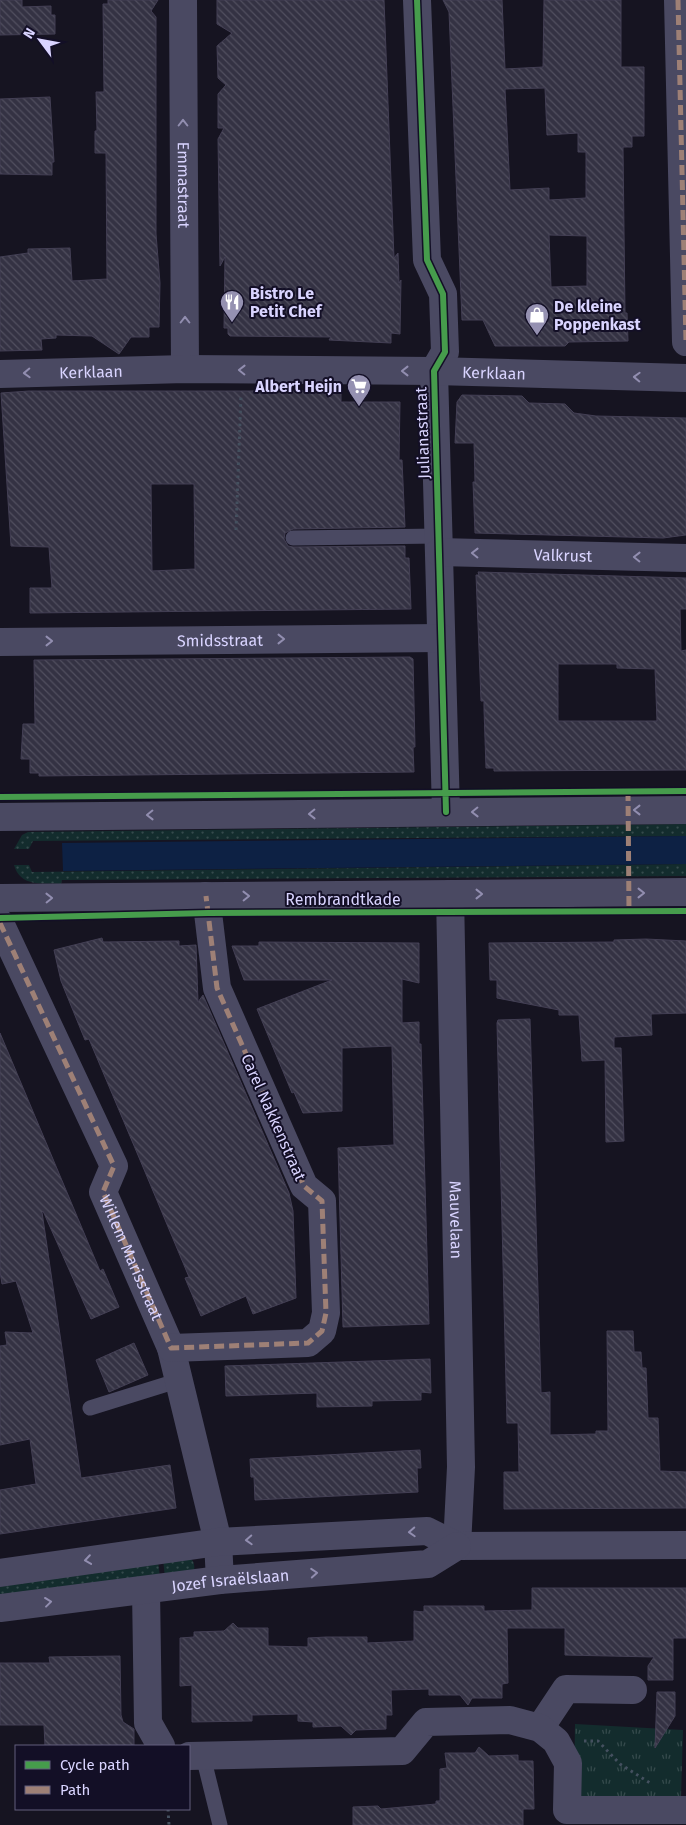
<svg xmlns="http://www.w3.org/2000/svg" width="686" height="1825" font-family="'Fira Sans',sans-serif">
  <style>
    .grass { fill: url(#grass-dots) }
    .park { fill: url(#park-tufts) }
    .water { fill: #0d2144 }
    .building { fill: url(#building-back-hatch); stroke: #433f54; fill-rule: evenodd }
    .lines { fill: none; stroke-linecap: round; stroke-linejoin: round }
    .path { stroke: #44505f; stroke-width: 3; stroke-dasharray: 2.5 4; stroke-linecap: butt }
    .service { stroke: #4a4962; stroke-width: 15 }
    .minor { stroke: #4a4962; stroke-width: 28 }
    .tertiary { stroke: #4a4962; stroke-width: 28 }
    .quiet { stroke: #9e8076; stroke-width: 5; stroke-dasharray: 10 5; stroke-linecap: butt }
    .cycleway-casing { stroke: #130f26; stroke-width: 9 }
    .cycleway { stroke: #469c4c; stroke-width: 6 }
    .oneway { stroke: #928eb0 }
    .labels { text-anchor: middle; stroke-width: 4; stroke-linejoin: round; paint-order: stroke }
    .street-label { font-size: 16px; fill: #d9d4ff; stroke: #130f26 }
    .poi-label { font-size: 16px; font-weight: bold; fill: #d9d4ff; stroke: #130f26; text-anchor: start }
  </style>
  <defs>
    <pattern id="grass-dots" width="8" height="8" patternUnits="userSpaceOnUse" patternTransform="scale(1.25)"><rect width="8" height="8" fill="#132c2d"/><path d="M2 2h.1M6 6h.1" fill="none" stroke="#354a4c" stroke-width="1.8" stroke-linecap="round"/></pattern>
    <pattern id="park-tufts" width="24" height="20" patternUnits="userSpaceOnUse" patternTransform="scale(1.25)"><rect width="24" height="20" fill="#132c2d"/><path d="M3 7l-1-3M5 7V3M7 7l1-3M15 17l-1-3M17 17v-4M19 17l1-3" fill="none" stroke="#354a4c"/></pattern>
    <pattern id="building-back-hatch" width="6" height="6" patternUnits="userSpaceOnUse" patternTransform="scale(1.25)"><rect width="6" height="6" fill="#343243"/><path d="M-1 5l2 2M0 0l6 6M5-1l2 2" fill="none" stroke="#514f5f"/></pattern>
  </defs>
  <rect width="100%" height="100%" fill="#161421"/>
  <path class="grass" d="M686,824V836L33,841L29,849H14L22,835L28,832Z
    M686,864V876L62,880L61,884C42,883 20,887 14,865H29L32,872Z
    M187,1556C194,1560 195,1564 194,1572L165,1578L163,1559Z
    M158,1560L160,1578L0,1601V1583Z"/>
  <path class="park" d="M575,1724L683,1730L681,1797L582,1799L574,1791Z"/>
  <path class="water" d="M686,836V864L63,871L62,843Z"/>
  <path class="building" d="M0,0H22V7L51,6V15H55V34L0,35Z
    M108,0H158L151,11L156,17V234L160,283L159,327H149V337H131L119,354L92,336L56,335V338L41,339L42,350L0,351V257L28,253V249L70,248L72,281L107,279L106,153H95V131H97L96,92H104L103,4H108Z
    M217,0H384L394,258L398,253L399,283L401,280L400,334L391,333V343L329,340L331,337L230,336L228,334V328H224L225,257L220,266L218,139L224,128H218V94L226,85L218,78L217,46L232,33L217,24Z
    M443,0H502L505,69L543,67L544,0H621V67H644V136H632V147H623L625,313H627L628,341L569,342L565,346H495L483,320H462L449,12ZM545,88L547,135L578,133V152H586V198L549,200V188L510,190L505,89ZM549,235L587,236V286L551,287Z
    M50,97L54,162H52V175L0,174V99Z
    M29,391H313L341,393V402H400L399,460H402L405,527L293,529L285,533L284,539L288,546L293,547L405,546V558H409L411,609L30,613V588H52L49,547L11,546L1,393ZM151,484H194L195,569L152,571Z
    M462,395L522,396L529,403L565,404L574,413L596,416L686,418V535L663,538L475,533L473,482H475L474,443H455L457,402Z
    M478,572L686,578V609H680L681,651L686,650V770L494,771V768H486L484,709V701H481L479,649L476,575H479ZM558,664H617V668L655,669L657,721H558Z
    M410,657L413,659L415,747H413L414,772L39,776V773H30V759H21L23,724H35L34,660Z
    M102,938L103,942L179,941V946L196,945L198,1002L203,995L289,1193L293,1211L296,1298L253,1314L246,1296L201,1316L185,1278L189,1277L143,1167L89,1039L85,1040L61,981L54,950Z
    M646,939L686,941V1013L651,1014L652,1035L614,1037V1048H621L624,1141L606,1142L605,1060L582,1061L579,1015H559V1010L497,998V980H490L489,943L614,942V940Z
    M259,942L419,943V983L402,979V1023L419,1022V1044H421L429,1324L343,1327L338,1148L394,1145L392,1046L342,1048V1111L303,1113L294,1092L292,1093L257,1009L332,980H244L232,946H259Z
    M530,1019L541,1393L550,1392V1435L596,1434V1431H608L607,1331H633L634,1352H641L642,1368H646L648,1418H658L660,1471L686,1472V1508L504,1509V1472H519L518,1423H507L497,1023L498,1020Z
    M0,1033L100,1271L103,1269L119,1307L91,1319L43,1211L42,1212L81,1478L170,1465L176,1508L0,1534V1490L36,1484L30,1439L0,1445V1346L7,1345L5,1332L33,1333L16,1281L2,1284L0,1272Z
    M134,1343L148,1375L109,1392L96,1360Z
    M430,1359L431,1393L421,1392V1400L372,1401V1406L317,1407V1393L226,1396L225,1366Z
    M420,1450L421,1468H417L418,1492L255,1500L254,1477H251L250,1459Z
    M532,1588H686V1638H673V1680H648V1666L654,1657L565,1655V1628H507L508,1683L502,1684V1698H472L468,1705L460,1695H429V1689L391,1690L392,1715H386V1729L356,1730L351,1735L341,1726L313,1727V1722L298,1721V1714L252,1715V1721L192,1722V1685L180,1686V1638L194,1637V1632L224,1631L233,1623L238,1628H268V1646L308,1647V1638L326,1637H367V1643L414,1641V1611L424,1612V1606H484V1611L532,1610Z
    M120,1656L121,1715L123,1722L134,1729V1746H45L44,1725H0V1663H50L49,1657Z
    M657,1692H675V1716L655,1748Z
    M479,1747L489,1756L518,1755V1761H533L534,1809H523V1825H353V1807L378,1806L381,1809L436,1804V1801H440V1769L447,1768L445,1753H475Z"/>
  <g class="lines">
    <path class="path" d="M236,530L241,395
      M584,1741H598L620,1764L650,1783
      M168,1809L169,1825"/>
    <path class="service" d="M293,538L438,536
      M90,1408L180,1380
      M203,1756L220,1825"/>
    <g class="minor">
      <path id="s1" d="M183,0L185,369"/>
      <path d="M417,0L427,260L443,294L445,352L434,371L446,812"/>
      <path d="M678,0L686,342"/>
      <path id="s2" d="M0,374L185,369L434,371L686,378"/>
      <path id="s3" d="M439,552L686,558"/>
      <path id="s4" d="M0,642L441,638"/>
      <path id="s5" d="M450,894L461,1467L457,1546"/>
      <path d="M0,923L114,1166L103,1192L171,1348L218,1542L220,1580"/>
      <path d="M171,1348L308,1343L322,1331L326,1313L322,1201L304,1186L217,988L206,896"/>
      <path d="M0,1573L218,1542L427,1531L457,1546L686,1545"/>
      <path d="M146,1590L148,1723L161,1746"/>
      <path id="s6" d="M0,1608L220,1580L428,1564L457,1546"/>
      <path d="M540,1728L566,1689L633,1690"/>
      <path d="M189,1756L402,1751L426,1722L510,1720L540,1728L556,1741L568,1763L567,1810H686"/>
    </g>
    <path class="tertiary" d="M0,817L686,810
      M0,898L686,892"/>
    <g class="quiet">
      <path d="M678,0L686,342"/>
      <path d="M628,791L629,911"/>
      <path id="s7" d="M0,923L114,1166L103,1192L171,1348L308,1343L322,1331L326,1313L322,1201L304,1186L217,988L206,896"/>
    </g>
    <g class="cycleway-casing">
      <path id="cycleway" d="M417,0L427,260L443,294L445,352L434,371L446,812
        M0,797L686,791
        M0,918L208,913L686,911"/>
    </g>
    <use href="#cycleway" class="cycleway"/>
  </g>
  <defs><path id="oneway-chevron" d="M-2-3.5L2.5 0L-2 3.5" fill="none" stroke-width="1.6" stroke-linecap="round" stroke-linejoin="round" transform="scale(1.25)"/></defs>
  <g class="oneway">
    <use href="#oneway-chevron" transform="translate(183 123) rotate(-90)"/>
    <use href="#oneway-chevron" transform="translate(185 320) rotate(-90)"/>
    <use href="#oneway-chevron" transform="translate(242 370) rotate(-179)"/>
    <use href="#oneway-chevron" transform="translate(405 371) rotate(-180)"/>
    <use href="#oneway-chevron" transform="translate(27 373) rotate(178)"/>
    <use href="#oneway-chevron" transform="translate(637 377) rotate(-178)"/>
    <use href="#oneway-chevron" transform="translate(475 553) rotate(-179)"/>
    <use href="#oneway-chevron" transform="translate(637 557) rotate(-179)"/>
    <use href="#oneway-chevron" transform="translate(281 639)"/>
    <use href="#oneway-chevron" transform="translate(49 641)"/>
    <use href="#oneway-chevron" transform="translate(637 810) rotate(-180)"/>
    <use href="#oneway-chevron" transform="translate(475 812) rotate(179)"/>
    <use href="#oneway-chevron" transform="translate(312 814) rotate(179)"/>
    <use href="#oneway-chevron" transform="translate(150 815) rotate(179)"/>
    <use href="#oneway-chevron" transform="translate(641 893)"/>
    <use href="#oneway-chevron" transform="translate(479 894)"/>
    <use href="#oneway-chevron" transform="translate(246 896) rotate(-1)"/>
    <use href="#oneway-chevron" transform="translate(49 898) rotate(-1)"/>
    <use href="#oneway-chevron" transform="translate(412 1532) rotate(177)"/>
    <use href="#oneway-chevron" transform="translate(249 1540) rotate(177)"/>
    <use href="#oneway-chevron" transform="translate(88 1560) rotate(172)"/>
    <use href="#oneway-chevron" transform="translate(314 1573) rotate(-4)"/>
    <use href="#oneway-chevron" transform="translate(48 1602) rotate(-7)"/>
  </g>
  <defs>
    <g id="restaurant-pin" transform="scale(1.25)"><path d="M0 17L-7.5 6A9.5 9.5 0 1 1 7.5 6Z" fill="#9591b1" stroke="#130f26"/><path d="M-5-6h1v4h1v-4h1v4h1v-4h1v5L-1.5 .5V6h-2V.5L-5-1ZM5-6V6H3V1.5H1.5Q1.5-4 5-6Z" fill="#fff"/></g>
    <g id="shop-pin" transform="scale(1.25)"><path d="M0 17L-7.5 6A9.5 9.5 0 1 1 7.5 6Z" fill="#9591b1" stroke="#130f26"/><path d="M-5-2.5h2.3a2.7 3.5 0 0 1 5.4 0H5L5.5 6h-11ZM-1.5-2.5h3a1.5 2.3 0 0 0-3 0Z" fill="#fff"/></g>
    <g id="supermarket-pin" transform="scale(1.25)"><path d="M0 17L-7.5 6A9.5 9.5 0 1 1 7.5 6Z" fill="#9591b1" stroke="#130f26"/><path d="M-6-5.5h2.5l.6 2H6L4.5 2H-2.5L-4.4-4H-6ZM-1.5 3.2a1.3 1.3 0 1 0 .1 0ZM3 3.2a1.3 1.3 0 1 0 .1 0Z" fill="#fff"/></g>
  </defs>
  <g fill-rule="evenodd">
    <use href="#restaurant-pin" x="232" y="302"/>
    <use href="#shop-pin" x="537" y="315"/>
    <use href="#supermarket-pin" x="359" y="386"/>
  </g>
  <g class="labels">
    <g class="street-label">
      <text dy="6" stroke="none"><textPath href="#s1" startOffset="185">Emmastraat</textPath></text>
      <text dy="6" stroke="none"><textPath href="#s2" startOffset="91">Kerklaan</textPath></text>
      <text dy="6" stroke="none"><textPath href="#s2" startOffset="494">Kerklaan</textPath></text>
      <text transform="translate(422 433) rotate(-92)" y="6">Julianastraat</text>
      <text dy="6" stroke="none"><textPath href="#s3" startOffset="124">Valkrust</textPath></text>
      <text dy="6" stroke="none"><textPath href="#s4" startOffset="220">Smidsstraat</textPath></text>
      <text x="343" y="905">Rembrandtkade</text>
      <text transform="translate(274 1117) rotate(66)" y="6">Carel Nakkenstraat</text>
      <text dy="6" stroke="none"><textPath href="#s5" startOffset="326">Mauvelaan</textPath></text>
      <text dy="6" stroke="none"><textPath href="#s7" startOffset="368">Willem Marisstraat</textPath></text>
      <text dy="6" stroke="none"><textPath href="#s6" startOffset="232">Jozef Israëlslaan</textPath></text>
    </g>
    <g class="poi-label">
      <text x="250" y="299">Bistro Le<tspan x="250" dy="18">Petit Chef</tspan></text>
      <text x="554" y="312">De kleine<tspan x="554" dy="18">Poppenkast</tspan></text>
      <text x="342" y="392" text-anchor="end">Albert Heijn</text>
    </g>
  </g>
  <rect x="15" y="1745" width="175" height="65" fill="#130f26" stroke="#625e7d"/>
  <rect x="25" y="1761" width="25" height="8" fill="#469c4c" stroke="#625e7d"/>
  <text x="60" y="1770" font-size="15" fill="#d9d4ff">Cycle path</text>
  <rect x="25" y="1786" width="25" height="8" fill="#9e8076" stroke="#625e7d"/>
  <text x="60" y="1795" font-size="15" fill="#d9d4ff">Path</text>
  <g transform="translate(40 40) rotate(302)" stroke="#130f26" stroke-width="4" paint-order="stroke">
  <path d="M0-4L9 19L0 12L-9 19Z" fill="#d9d4ff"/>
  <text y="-8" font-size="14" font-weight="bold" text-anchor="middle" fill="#d9d4ff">N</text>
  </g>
</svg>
